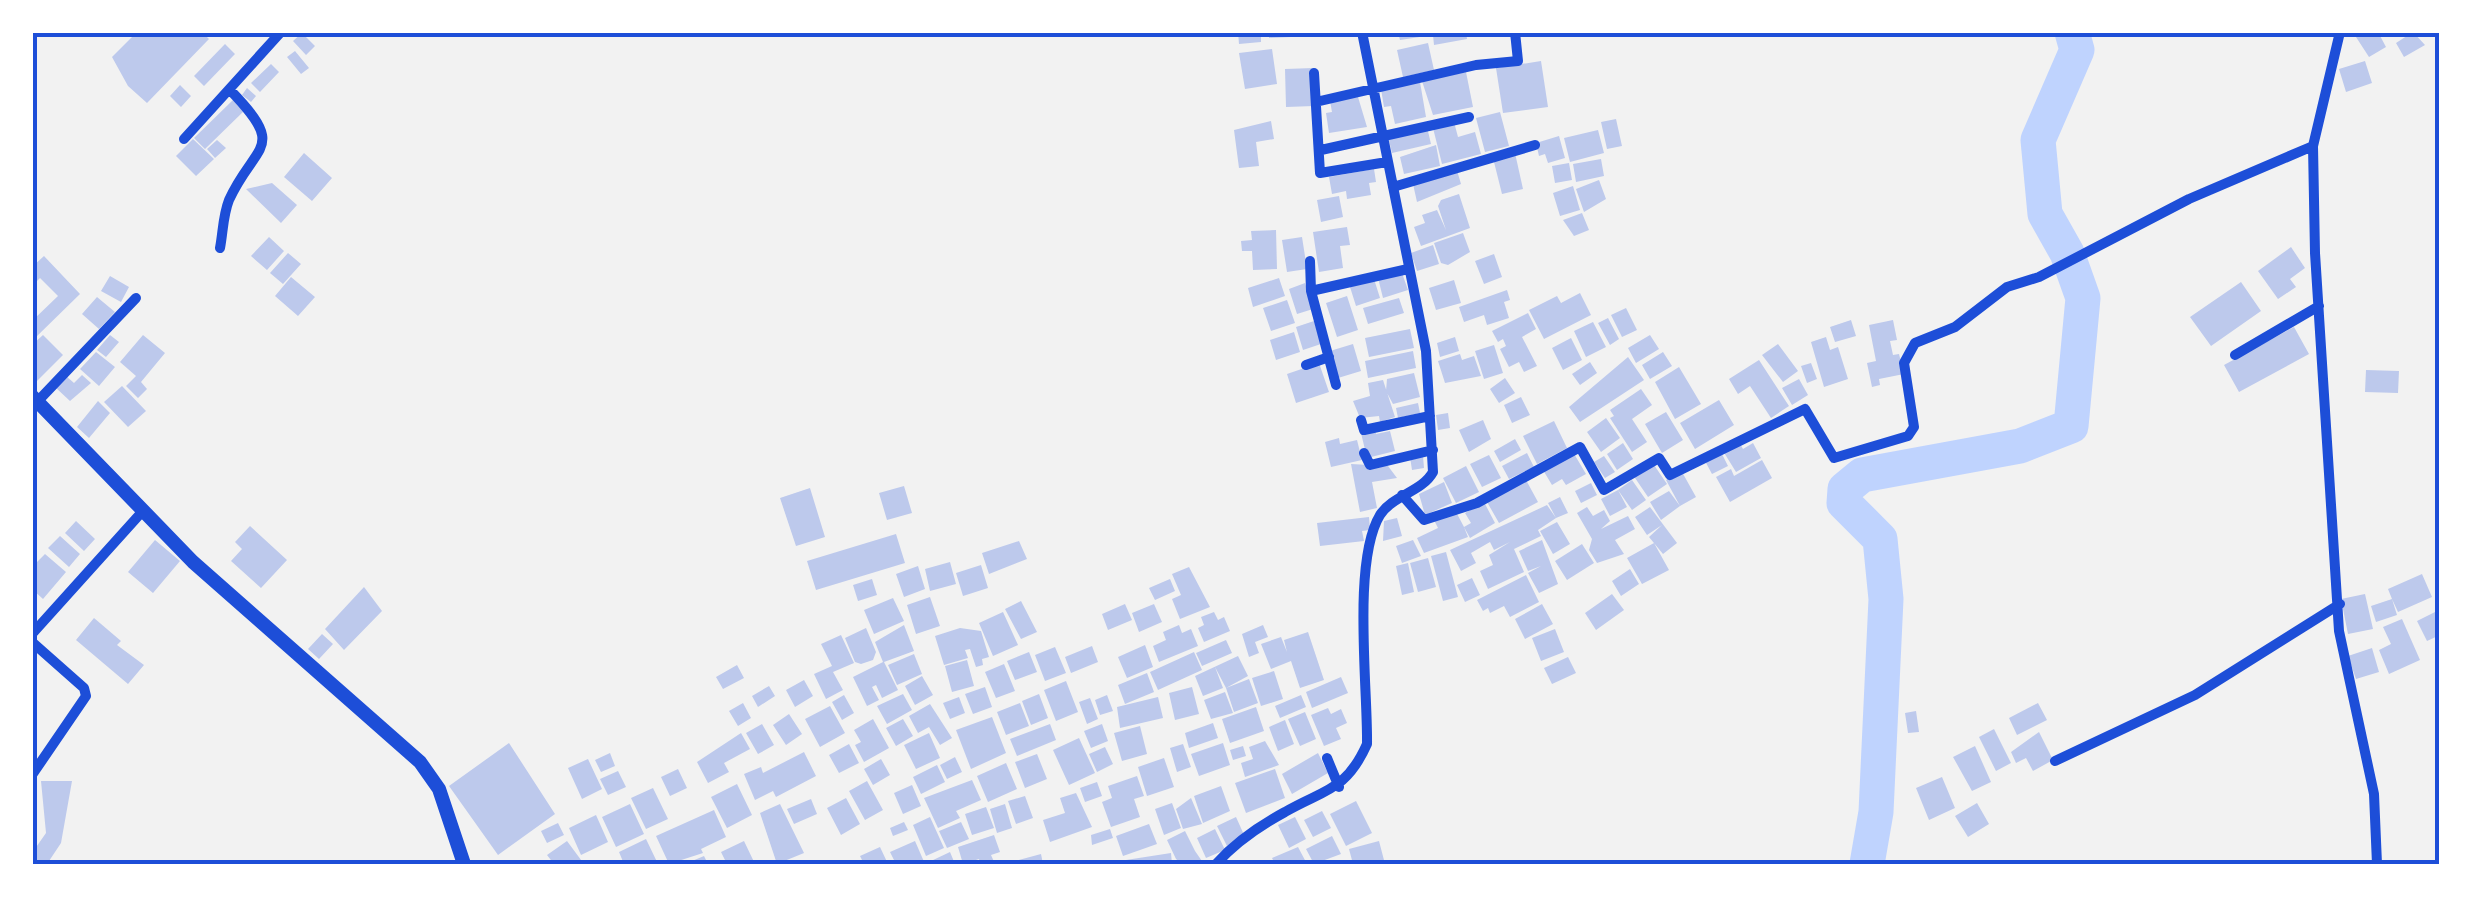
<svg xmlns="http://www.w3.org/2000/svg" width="2472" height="897" font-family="'Fira Sans',sans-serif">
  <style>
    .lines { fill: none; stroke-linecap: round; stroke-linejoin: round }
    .river { stroke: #bfd3fe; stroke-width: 35 }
    .building { fill: #bdc9ec }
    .minor { stroke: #1d4ed8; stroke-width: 10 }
    .tertiary { stroke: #1d4ed8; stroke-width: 14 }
    .neatline { fill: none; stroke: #1d4ed8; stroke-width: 4 }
  </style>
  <rect width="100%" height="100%" fill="#f2f2f2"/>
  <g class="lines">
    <path class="river" d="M1867,864L1876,812L1886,599L1880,539L1844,503L1845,489L1862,475L2020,446L2071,426L2083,298L2067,253L2045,214L2038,140L2077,50L2072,32"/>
  </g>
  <path class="building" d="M137,32H202L209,39L147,103L128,86L112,57Z
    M1238,32H1261V42L1239,44Z
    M1269,32H1312V36L1269,38Z
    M1398,32H1466L1467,39L1434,45L1433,35L1400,40Z
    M2363,32H2378L2386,47L2369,57L2356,37Z
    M2413,32L2425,45L2404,57L2396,43Z
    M302,33L315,46L306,55L293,41Z
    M1428,43L1434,70L1403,77L1397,50Z
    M225,44L235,54L204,86L194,76Z
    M1272,49L1277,84L1245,89L1239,53Z
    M295,51L309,68L301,74L287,57Z
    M1541,61L1548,107L1503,113L1496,68Z
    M2365,61L2372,83L2346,92L2339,69Z
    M271,64L279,72L260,92L251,83Z
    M1314,68V106L1286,107L1285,69Z
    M1466,72L1473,107L1433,115L1422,81Z
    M1420,82L1426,117L1395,124L1391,106L1384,107L1381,89Z
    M180,85L191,96L181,107L170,96Z
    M247,88L256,96L251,102L242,95Z
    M1358,97L1367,127L1329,133L1326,113L1332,112L1330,101Z
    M234,99L245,110L205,149L194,138Z
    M1500,112L1509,146L1485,152L1476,118Z
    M1616,119L1622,146L1607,149L1601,122Z
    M1271,121L1274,139L1256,142L1259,166L1239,168L1234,130Z
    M1454,122L1458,137L1475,132L1481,154L1442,164L1433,128Z
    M1427,127L1431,144L1392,153L1388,136Z
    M1598,130L1604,153L1570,162L1564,138Z
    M1559,136L1565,158L1548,163L1545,154L1539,156L1536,143Z
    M193,139L214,159L196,176L176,156Z
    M217,140L226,148L215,158L207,149Z
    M1436,145L1440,166L1404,174L1400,157Z
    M304,153L332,178L312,201L284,177Z
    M1515,153L1523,189L1502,194L1493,158Z
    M1601,159L1604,176L1576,182L1573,164Z
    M1569,163L1572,180L1555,183L1552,166Z
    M1456,167L1461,184L1417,202L1413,184Z
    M1374,169L1376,182L1369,183L1371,195L1347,199L1346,191L1332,194L1329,177Z
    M1599,180L1606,199L1584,212L1576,189Z
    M272,183L297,205L281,223L246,189Z
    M1573,186L1580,210L1560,216L1553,193Z
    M1459,194L1470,228L1421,246L1414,227L1425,223L1422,215L1437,210L1446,230L1438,206L1441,200Z
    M1339,196L1343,217L1321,222L1317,200Z
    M1582,213L1589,230L1574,236L1563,220Z
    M1347,227L1350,245L1340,246L1343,268L1319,272L1313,232Z
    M1276,230L1277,269L1253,270L1252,251H1242L1241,241L1252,240L1251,231Z
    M1463,233L1470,252L1448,265L1441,263L1434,243Z
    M269,237L284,251L267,270L251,256Z
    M1302,237L1307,269L1287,272L1282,240Z
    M1433,245L1439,264L1417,271L1411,253Z
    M2291,247L2305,268L2290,279L2296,287L2278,299L2258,271Z
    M288,253L301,264L283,284L270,273Z
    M1494,254L1502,277L1484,284L1475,261Z
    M44,256L80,294L34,339L32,321L58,296L40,278L32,286V267Z
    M1402,273L1408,290L1383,298L1378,278Z
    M110,276L129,287L121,302L101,291Z
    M291,277L315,297L298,316L275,296Z
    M1279,278L1285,296L1253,307L1248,288Z
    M1374,279L1380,298L1356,306L1350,287Z
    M1454,280L1461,303L1436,310L1429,288Z
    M2241,282L2261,311L2211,346L2190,317Z
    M1305,283L1313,309L1297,314L1289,289Z
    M1507,290L1510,300L1504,302L1509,318L1487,325L1484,315L1464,322L1459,307Z
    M1580,293L1591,315L1544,339L1529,310L1557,296L1561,303Z
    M1347,296L1358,330L1337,337L1326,303Z
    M97,297L115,312L99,329L82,314Z
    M1399,298L1404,313L1368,324L1363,308Z
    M1287,300L1295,323L1271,331L1263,308Z
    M1626,308L1637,330L1622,337L1611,315Z
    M1528,313L1536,329L1522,337L1537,366L1524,372L1519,362L1509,367L1500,349L1506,346L1503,339L1498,342L1492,331Z
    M1608,318L1619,339L1610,345L1598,323Z
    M1851,320L1856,336L1835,342L1830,327Z
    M1893,320L1897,340L1890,341L1893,355L1899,354L1904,374L1879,379L1880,385L1872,387L1867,363L1876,361L1869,325Z
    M1314,321L1321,344L1303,350L1296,327Z
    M1593,322L1606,347L1586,357L1574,331Z
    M2294,327L2309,354L2239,392L2224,365Z
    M1410,329L1414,348L1369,357L1365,338Z
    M1294,332L1300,352L1276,360L1270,340Z
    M43,335L63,355L36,382L32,345Z
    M110,335L119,342L106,357L97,350Z
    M143,335L165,353L141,382L147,389L138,398L126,386L136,376L120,362Z
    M1650,335L1659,349L1636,363L1628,348Z
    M1455,337L1459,351L1440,357L1437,343Z
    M1826,337L1830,350L1838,347L1848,379L1824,387L1811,342Z
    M1571,338L1582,360L1563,370L1552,348Z
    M1353,344L1361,371L1338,378L1330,351Z
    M1778,344L1798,371L1783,382L1762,355Z
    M1494,345L1503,373L1484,379L1475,351Z
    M1413,351L1416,368L1368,378L1365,361Z
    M96,352L115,367L99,386L80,369Z
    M1663,352L1672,366L1650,379L1642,365Z
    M1460,354L1462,360L1474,356L1481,376L1445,383L1438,361Z
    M1628,357L1644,380L1580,422L1569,407Z
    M1759,360L1789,406L1771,418L1750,386L1738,394L1729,379Z
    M1590,362L1597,373L1580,385L1572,374Z
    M1319,363L1329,392L1296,403L1287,374Z
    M1811,363L1817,379L1807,383L1801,366Z
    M1679,367L1701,404L1675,419L1655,382Z
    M2366,370L2399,371L2398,393L2365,392Z
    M1414,373L1420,397L1393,404L1386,391L1387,379Z
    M82,375L91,383L70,401L55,387L66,376L74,383Z
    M1505,378L1515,393L1499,403L1490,389Z
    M1799,379L1808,395L1792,405L1782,388Z
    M1383,380L1395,417L1380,422L1379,416L1360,418L1353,401L1370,396L1368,383Z
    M122,386L146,411L128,427L104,402Z
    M1641,389L1652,405L1632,419L1647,442L1632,452L1610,418L1614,416L1610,410Z
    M1521,397L1530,415L1512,423L1504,405Z
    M1719,400L1734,425L1695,449L1680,423Z
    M98,401L110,413L89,438L77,427Z
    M1418,403L1420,413L1398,418L1396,408Z
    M1666,412L1683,440L1662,453L1645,424Z
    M1448,413L1450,428L1438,430L1436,415Z
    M1606,418L1620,438L1601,452L1587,432Z
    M1483,420L1491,439L1469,452L1459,430Z
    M1554,421L1567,448L1537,464L1523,436Z
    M1375,430L1376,434L1390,431L1395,451L1367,458L1361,433Z
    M1339,438L1340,444L1357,440L1362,460L1331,467L1325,442Z
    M1515,439L1521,450L1500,462L1494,451Z
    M1739,442L1743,449L1753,443L1761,458L1736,472L1723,451Z
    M1623,443L1633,459L1617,470L1607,454Z
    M1573,452L1586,474L1566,485L1562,479L1552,485L1543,470Z
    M1721,452L1728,466L1712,474L1705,461Z
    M1527,453L1534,467L1509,479L1502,466Z
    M1489,455L1501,478L1482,487L1470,464Z
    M1423,456L1424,468L1412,470L1410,457Z
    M1604,456L1615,472L1605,478L1594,462Z
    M1762,460L1772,478L1730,502L1716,477L1731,469L1734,476Z
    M1652,462L1667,484L1648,497L1633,475Z
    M1351,464L1388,466L1397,478L1372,482L1377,508L1360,512Z
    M1466,466L1479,492L1456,503L1443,478Z
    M1682,472L1696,497L1680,506L1666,480Z
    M1526,480L1538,502L1499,523L1487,502Z
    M1632,480L1646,500L1632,510L1618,490Z
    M1444,482L1452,503L1425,515L1419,494Z
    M1591,483L1597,495L1581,503L1575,491Z
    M904,486L912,513L887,520L879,493Z
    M810,488L825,537L796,546L780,498Z
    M1618,490L1627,507L1610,516L1601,499Z
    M1669,491L1680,506L1661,520L1650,502Z
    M1560,497L1568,513L1556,518L1548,503Z
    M1484,502L1495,523L1470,538L1464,527L1468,537L1424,553L1417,538L1438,528L1434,520L1455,510L1464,527L1471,523L1465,513Z
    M1547,505L1556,518L1538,530L1541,536L1514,549L1524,572L1488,589L1480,571L1493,565L1489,555L1510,542L1494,550L1490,542L1471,553L1476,563L1461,571L1450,550Z
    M1587,507L1593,516L1604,510L1610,521L1601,529L1628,516L1635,529L1615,540L1624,554L1597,563L1589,550L1592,539L1577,513Z
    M1650,507L1677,543L1663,554L1649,537L1662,525L1647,535L1635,517Z
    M1369,517L1370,530L1362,531L1364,541L1320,546L1317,523Z
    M1397,518L1402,536L1383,541L1384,521Z
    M76,521L95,539L84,551L65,533Z
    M1557,522L1570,544L1553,554L1540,531Z
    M250,526L287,560L261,588L231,561L242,549L235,542Z
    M896,534L905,563L816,590L807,561Z
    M60,536L80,554L69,567L48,548Z
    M155,540L180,561L153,593L128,572Z
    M1413,540L1421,556L1402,563L1396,546Z
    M1542,540L1558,584L1539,593L1528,573L1541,566L1528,571L1519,551Z
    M1019,541L1027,559L989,574L982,553Z
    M1654,543L1669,570L1642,584L1627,558Z
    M1582,544L1594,563L1567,580L1555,561Z
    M1446,552L1458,597L1443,601L1431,556Z
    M45,554L66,572L43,599L32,589V567Z
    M1428,558L1436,587L1418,592L1410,563Z
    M950,562L956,584L930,591L925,569Z
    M1408,563L1414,592L1402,595L1396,566Z
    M981,565L988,588L963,596L956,573Z
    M918,566L925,589L904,597L896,574Z
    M1189,567L1210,607L1180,619L1172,599L1181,595L1172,574Z
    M1630,569L1639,584L1621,596L1612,581Z
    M2422,574L2432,597L2398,612L2392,599L2397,615L2376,622L2371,606L2392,599L2388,589Z
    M1526,575L1539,602L1510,617L1504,606L1490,613L1488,608L1483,611L1477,600Z
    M1472,578L1480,595L1465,602L1457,585Z
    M872,579L877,595L858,601L853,585Z
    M1170,579L1175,591L1155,600L1149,588Z
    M364,587L382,611L344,650L325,629Z
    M1612,594L1624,610L1596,630L1585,613Z
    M2365,594L2373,629L2348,634L2341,599Z
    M930,597L940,626L916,634L907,605Z
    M893,598L904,621L874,634L864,610Z
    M1021,601L1037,632L1021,639L1005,609Z
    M1125,604L1132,620L1108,630L1102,614Z
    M1154,604L1162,622L1139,632L1132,613Z
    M1542,604L1553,624L1525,639L1515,619Z
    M2437,611L2440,635L2427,641L2417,621Z
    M1003,612L1018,645L993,656L979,623Z
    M1214,612L1218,620L1224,617L1230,631L1204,642L1198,628L1204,625L1201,617Z
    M94,618L121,641L117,645L144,665L128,684L76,640Z
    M2402,619L2420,660L2389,674L2379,650L2391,644L2383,627Z
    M904,625L914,651L884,662L898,690L882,698L876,685L872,687L879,700L867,706L853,677L883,662L875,642Z
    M1179,625L1182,633L1191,629L1198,646L1159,662L1153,646L1166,640L1163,632Z
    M1263,625L1268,637L1255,642L1259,653L1249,657L1242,634Z
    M866,628L876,652L873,660L861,664L855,662L845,638Z
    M960,628L981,631L989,657L982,659L983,665L976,667L970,649L965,650L968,658L944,665L935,636Z
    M1555,629L1564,652L1541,661L1532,638Z
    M1308,632L1324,680L1300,688L1291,661L1271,669L1261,644L1281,637L1287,652L1284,640Z
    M322,634L333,644L319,659L308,649Z
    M841,635L854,663L833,672L843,690L826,699L814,674L832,666L821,644Z
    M1226,640L1232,653L1202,666L1196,653Z
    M1145,645L1153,667L1127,678L1118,657Z
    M1092,646L1098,662L1071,673L1065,657Z
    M1055,647L1066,673L1045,681L1035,655Z
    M2372,648L2379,672L2356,679L2348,656Z
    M1029,652L1037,672L1015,680L1007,661Z
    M1194,652L1202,670L1158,690L1150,672Z
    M914,654L922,674L897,685L888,665Z
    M1238,656L1248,676L1226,688L1215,667L1223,688L1203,696L1195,676Z
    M1568,657L1576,673L1552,684L1544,668Z
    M967,660L974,686L952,692L945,666Z
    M1004,664L1015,691L996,698L985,672Z
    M737,665L744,678L723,689L716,677Z
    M1274,671L1283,699L1261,706L1252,678Z
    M1147,673L1154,692L1125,704L1118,685Z
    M922,676L933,695L915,705L905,686Z
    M1341,677L1348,693L1312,708L1306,692Z
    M1249,679L1258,703L1234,712L1226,688Z
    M804,680L813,696L795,707L786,690Z
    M1066,681L1078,712L1056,721L1044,690Z
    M769,686L775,696L758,707L752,696Z
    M985,687L992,707L973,714L965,694Z
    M1192,687L1199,714L1175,720L1169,693Z
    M1225,692L1233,713L1211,719L1204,700Z
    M903,694L912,710L887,724L877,706Z
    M1039,694L1048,718L1031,725L1022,701Z
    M844,695L854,713L842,720L832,702Z
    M1107,695L1113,711L1100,715L1095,700Z
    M1301,695L1306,707L1280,718L1275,706Z
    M959,697L965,713L950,719L943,703Z
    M1158,697L1163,718L1120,728L1117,707Z
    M1090,698L1098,719L1087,724L1079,702Z
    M743,703L751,718L738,726L729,711Z
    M1020,703L1029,726L1006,735L997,712Z
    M2038,703L2047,720L2017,735L2009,718Z
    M930,704L952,738L940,745L929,727L918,733L909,716Z
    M830,706L845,733L820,747L805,719Z
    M1256,707L1264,731L1230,743L1222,719Z
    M1328,708L1331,714L1341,709L1347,723L1336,728L1341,739L1324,746L1311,715Z
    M1916,711L1919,732L1908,733L1905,713Z
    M1305,712L1316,739L1300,746L1288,719Z
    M789,714L802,734L786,745L773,725Z
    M992,717L1006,753L971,769L956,730Z
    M873,719L889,748L864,762L855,745L861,742L854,730Z
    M903,719L913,736L896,746L886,728Z
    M1285,720L1294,744L1278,751L1269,727Z
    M1213,723L1218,738L1189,748L1185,733Z
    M762,724L774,745L758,754L746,733Z
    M1050,724L1056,740L1017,756L1010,739Z
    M1102,724L1108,741L1091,748L1084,731Z
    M1140,726L1147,754L1122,761L1114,733Z
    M1994,729L2011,763L1996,771L1979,737Z
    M2039,732L2053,760L2033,771L2026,758L2016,763L2011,752Z
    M741,733L750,749L724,763L729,772L708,783L697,762Z
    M929,733L940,758L916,769L904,745Z
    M1079,738L1095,773L1069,785L1053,750Z
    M1265,741L1279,765L1245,777L1241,763L1253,759L1249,747Z
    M509,743L555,814L498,855L449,786Z
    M1223,743L1230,765L1199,776L1191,754Z
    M849,744L859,763L839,773L829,755Z
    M1183,744L1191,767L1177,772L1170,748Z
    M1243,746L1246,756L1233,760L1230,750Z
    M1975,746L1991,782L1972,791L1953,757Z
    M1105,747L1113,764L1097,772L1089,754Z
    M804,752L816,776L776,797L773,791L755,800L744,774L761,767L763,773Z
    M610,753L615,766L601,772L595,760Z
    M1318,753L1328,773L1292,794L1282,774Z
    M1037,754L1047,779L1025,788L1015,762Z
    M955,757L962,772L947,779L940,765Z
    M1164,758L1174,787L1147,796L1138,767Z
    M588,759L602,789L582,799L568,768Z
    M881,759L890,775L873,785L864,769Z
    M1006,763L1017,789L988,802L977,776Z
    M937,765L945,782L921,794L913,777Z
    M678,769L687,788L670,796L661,777Z
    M1275,769L1285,798L1246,813L1235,783Z
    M618,771L626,787L608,795L600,779Z
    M1137,776L1144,796L1134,799L1140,817L1111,827L1102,802L1112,798L1108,786Z
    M1942,777L1955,808L1929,820L1916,788Z
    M972,780L981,800L956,811L960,818L938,828L924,798Z
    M41,781H72L61,843L47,864H32V853L46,833Z
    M867,781L883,810L865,820L849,791Z
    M1097,782L1102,796L1085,802L1080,788Z
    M737,784L752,815L727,828L711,797Z
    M912,785L921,806L903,814L894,793Z
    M1221,786L1230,811L1203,823L1194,796Z
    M653,788L668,819L646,829L631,798Z
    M1076,793L1092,827L1050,842L1043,820L1065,813L1060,798Z
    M1025,796L1033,818L1016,824L1008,801Z
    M846,798L860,824L841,835L827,808Z
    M1191,798L1202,824L1183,829L1176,809Z
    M811,799L817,814L794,824L787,809Z
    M1356,801L1372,833L1346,846L1330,814Z
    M1172,803L1181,828L1164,835L1155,809Z
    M1977,803L1989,824L1968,837L1955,816Z
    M630,804L644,834L616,847L602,817Z
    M780,804L804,853L777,864L760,813Z
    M1005,804L1012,828L997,833L990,809Z
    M986,807L994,828L972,835L965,814Z
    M714,810L726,837L701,849L703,853L669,864L656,836Z
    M1322,811L1331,828L1313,837L1304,820Z
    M596,815L608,842L581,855L569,828Z
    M930,817L944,848L926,856L913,825Z
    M1236,817L1245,837L1227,846L1217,826Z
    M1295,817L1306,839L1289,848L1278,825Z
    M904,822L908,830L893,836L890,828Z
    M961,822L969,839L947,848L939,831Z
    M558,823L564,835L547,843L541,831Z
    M1149,824L1157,844L1123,856L1116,836Z
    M1110,829L1113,838L1092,845L1091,835Z
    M1215,829L1225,850L1206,858L1197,838Z
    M1185,831L1195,851L1204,864H1182L1176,859L1167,840Z
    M994,835L1000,852L991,855L995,864H980L979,859L963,864L958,847Z
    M1332,836L1341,854L1314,864L1306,849Z
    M646,839L658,864H624L619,852Z
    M567,841L584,864H554L547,855Z
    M744,841L755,864H727L721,852Z
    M915,841L925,864H896L890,852Z
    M1379,841L1385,864H1353L1349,849Z
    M880,847L888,864H864L860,856Z
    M1298,847L1307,864H1275L1272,858Z
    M950,852L955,864H932L931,861Z
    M1171,853L1172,864H1113V862Z
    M1041,854L1043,864H1008V863Z
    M704,856L708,864H685Z"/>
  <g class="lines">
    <path class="minor" d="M2340,32L2313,146L2315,253L2339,631L2374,794L2377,864
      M1314,73L1320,173L1387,162
      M1320,101L1476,65L1518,61L1515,32
      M184,139L281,32
      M1321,150L1469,117
      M1393,187L1535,145
      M220,248C223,232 223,215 229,200C255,143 288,150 231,91
      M1310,261L1311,291L1336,385
      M1311,291L1408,269
      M2235,355L2319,306
      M1306,365L1329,357
      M37,402L136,298
      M1361,420L1364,430L1430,416
      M1364,453L1370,465L1433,450
      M1402,495L1424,520L1477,503L1580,447L1604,490L1659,458L1670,475L1805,409L1834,458L1908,436L1914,427L1904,363L1915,343L1955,327L2007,287L2039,277L2189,199L2313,146
      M32,634L141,513
      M32,642L84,688L86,696L32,775
      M1327,758L1339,787
      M2055,761L2195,695L2340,604
      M1216,864C1234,844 1261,825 1285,812C1325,789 1346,791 1367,744C1368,690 1352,561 1380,515C1393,495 1422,492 1433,472L1426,351L1362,32"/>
    <path class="tertiary" d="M32,396L193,562L420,762L439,789L464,864"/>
  </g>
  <rect width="2472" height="897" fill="none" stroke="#ffffff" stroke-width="70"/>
  <rect x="35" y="35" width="2402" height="827" class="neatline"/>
</svg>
